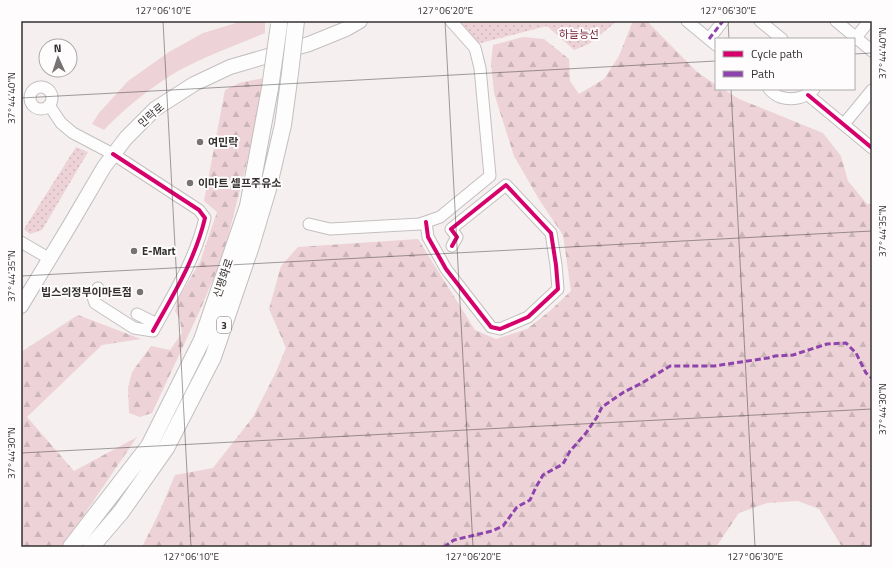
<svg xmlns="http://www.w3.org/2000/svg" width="893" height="568" font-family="'Titillium Web','Noto Sans KR',sans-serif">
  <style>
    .grass { fill: #edd2d7 }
    .forest { fill: url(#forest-firs) }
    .park { fill: url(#park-dots) }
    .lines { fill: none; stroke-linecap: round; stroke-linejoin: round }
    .minor-casing { stroke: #c3bfbf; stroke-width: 13 }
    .major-casing { stroke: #c3bfbf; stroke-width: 16 }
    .highway-casing { stroke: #c3bfbf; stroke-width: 18 }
    .minor { stroke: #fefdfd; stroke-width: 11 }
    .major { stroke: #fefdfd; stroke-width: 14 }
    .highway { stroke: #fefdfd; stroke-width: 16 }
    .highway-bridge-casing { stroke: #c3bfbf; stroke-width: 18; stroke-linecap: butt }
    .highway-bridge { stroke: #fefdfd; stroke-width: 16 }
    .quiet { stroke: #8e44ad; stroke-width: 3; stroke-dasharray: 6 3; stroke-linecap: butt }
    .cycleway-casing { stroke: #fefcfc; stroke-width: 6 }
    .cycleway { stroke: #d6006c; stroke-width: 4 }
    .ticks { fill: none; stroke: #343030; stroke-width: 1; stroke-opacity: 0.45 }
    .poi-dot { fill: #787373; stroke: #fefcfc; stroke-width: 1.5 }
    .labels { text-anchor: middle; stroke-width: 4; stroke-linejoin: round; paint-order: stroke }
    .shield { fill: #fefcfc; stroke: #716d6d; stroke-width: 1 }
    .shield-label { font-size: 10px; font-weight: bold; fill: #343030 }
    .park-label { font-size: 11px; fill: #772940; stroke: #fefcfc }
    .street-label { font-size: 11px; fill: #343030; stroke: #fefcfc }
    .poi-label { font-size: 11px; font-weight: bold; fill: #343030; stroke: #fefcfc; text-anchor: start }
    .neatline { fill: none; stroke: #343030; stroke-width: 1.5 }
    .ticks-label { font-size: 10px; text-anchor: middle; fill: #343030 }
  </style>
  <defs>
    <pattern id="forest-firs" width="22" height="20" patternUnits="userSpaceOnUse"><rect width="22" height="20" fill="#edd2d7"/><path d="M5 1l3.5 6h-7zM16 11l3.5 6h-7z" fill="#ccb5b9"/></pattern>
    <pattern id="park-dots" width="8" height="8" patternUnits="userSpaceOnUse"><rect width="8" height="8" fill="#edd2d7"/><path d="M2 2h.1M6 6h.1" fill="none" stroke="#ccb5b9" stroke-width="1.8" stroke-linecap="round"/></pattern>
  </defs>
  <rect width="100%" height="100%" fill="#f5eff0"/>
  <path class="grass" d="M236,21H265V33C236,45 206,56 178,71C151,87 126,107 104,130L92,124L99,113L128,81L169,52L203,33L236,23Z"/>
  <path class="forest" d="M648,22L696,71L716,85V89H723L739,99L823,133L841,156L848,181L867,204H872V547H842L819,509L798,501L767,503L739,513L716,547H142L158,515L175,475L213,468L253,417L275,374L286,348L269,309L281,266L298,247L418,239L475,330L496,339L527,329L551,310L571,291L563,235L540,201L514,156L494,93L491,63L493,45L523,37L544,39L569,59L570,81L579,94L604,79L619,56L632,23Z
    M264,78L255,130L224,253L201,308L152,413L140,417L129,413L128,388L132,372L151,346L170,350L182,333L180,320L175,311L177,301L200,262L217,212L204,201L225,90L239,83Z
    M78,315L141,339L102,345L27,417L74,471L137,437L62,547H21V352Z"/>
  <path class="park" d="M460,21H617L589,44L574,50L547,26L477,44L470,33Z
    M76,147L88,152L42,230L30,234L24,229Z"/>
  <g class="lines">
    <g class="minor-casing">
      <path id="minor" d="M687,21L716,45
        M760,21L782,39
        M836,21L872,51
        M709,39L723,21
        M854,40L869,21
        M30 98a11 11 0 1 1 22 0a11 11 0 1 1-22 0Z
        M769,89C772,92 776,96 780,97C792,101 806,98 814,89
        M808,95L872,148
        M49,105L61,123L73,133L113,154L199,210L205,218C195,260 174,293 153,331L134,328L95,303L93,297L98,288
        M844,124L872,90
        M426,222L428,237L446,269L491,327L500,329L528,317L558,289L556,265L551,233L506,185L451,229L457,237L452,246
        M309,224L330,229L420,224L440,217L490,176L480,68L475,48L451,21
        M21,242L50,259
        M137,314L157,324"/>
    </g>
    <g class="major-casing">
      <path id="major" d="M21,306L70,225L104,167L126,138L155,109L194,84L230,67L309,44L346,29L360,21"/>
    </g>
    <g class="highway-casing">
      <path id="highway" d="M71,547L149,446L202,340L248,206L270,88
        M91,547L121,512L166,448L213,357L251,246L268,189L283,125L290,73"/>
    </g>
    <use href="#minor" class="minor"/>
    <use href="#major" class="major"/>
    <use href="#highway" class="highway"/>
    <g class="highway-bridge-casing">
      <path id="highway-bridge" d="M290,73L296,21
        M270,88L279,25"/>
    </g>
    <use href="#highway-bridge" class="highway-bridge"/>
    <path class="quiet" d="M709,39L723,21
      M444,547L454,540L492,531L503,526L517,507L530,500L536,487L543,475L563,464L570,451L586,433L597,417L602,407L624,392L642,383L670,366H714L768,358L775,356L793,355L827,344L846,343L856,353L866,373L872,378"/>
    <g class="cycleway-casing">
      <path id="cycleway" d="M808,95L872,148
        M113,154L199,210L205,218C195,260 174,293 153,331
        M426,222L428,237L446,269L491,327L500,329L528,317L558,289L556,265L551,233L506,185L451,229L457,237L452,246"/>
    </g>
    <use href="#cycleway" class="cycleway"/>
  </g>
  <path class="ticks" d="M163,21L191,547M445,21L473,547M728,21L729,39M854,54L872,53M731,89L755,547M21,98L716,61M21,276L872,231M21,453L872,409"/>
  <g class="poi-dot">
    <circle cx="200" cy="142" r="4"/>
    <circle cx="190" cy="183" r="4"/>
    <circle cx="134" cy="251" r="4"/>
    <circle cx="140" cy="292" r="4"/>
  </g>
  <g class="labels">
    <rect class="shield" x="217" y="317" width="14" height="16" rx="3"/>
    <g class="shield-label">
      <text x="224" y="329">3</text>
    </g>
    <g class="park-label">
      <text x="579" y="38">하늘능선</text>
    </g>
    <g class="street-label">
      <text transform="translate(151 115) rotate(-41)" y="4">민락로</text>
      <text transform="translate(223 278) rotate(-71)" y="4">신평화로</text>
    </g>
    <g class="poi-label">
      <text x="208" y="146">여민락</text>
      <text x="198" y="187">이마트 셀프주유소</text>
      <text x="142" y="255">E-Mart</text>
      <text x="132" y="296" text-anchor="end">빕스의정부이마트점</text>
    </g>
  </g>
  <rect width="893" height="568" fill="none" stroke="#fefcfc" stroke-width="44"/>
  <rect x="715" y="38" width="140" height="52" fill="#fefcfc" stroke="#adaaaa"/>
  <rect x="723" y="51" width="20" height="6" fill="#d6006c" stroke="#adaaaa"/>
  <text x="751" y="58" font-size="12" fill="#343030">Cycle path</text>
  <rect x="723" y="71" width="20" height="6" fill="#8e44ad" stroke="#adaaaa"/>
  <text x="751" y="78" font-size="12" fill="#343030">Path</text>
  <g transform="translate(58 58) rotate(357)"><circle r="19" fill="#fefcfc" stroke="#adaaaa"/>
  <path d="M0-3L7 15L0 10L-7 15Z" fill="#787373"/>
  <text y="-6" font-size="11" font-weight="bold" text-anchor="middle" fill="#343030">N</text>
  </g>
  <rect x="22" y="22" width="849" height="524" class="neatline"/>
  <g class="ticks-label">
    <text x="163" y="14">127°06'10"E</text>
    <text x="445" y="14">127°06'20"E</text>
    <text x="728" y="14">127°06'30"E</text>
    <text transform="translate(882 53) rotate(-90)" y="4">37°44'40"N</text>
    <text transform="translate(11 98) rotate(-90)" y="4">37°44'40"N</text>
    <text transform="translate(882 231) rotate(-90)" y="4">37°44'35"N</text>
    <text transform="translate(11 276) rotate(-90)" y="4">37°44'35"N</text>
    <text transform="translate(882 409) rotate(-90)" y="4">37°44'30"N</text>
    <text transform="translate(11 453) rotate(-90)" y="4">37°44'30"N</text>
    <text x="191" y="560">127°06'10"E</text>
    <text x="473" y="560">127°06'20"E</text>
    <text x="755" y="560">127°06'30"E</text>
  </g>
</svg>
